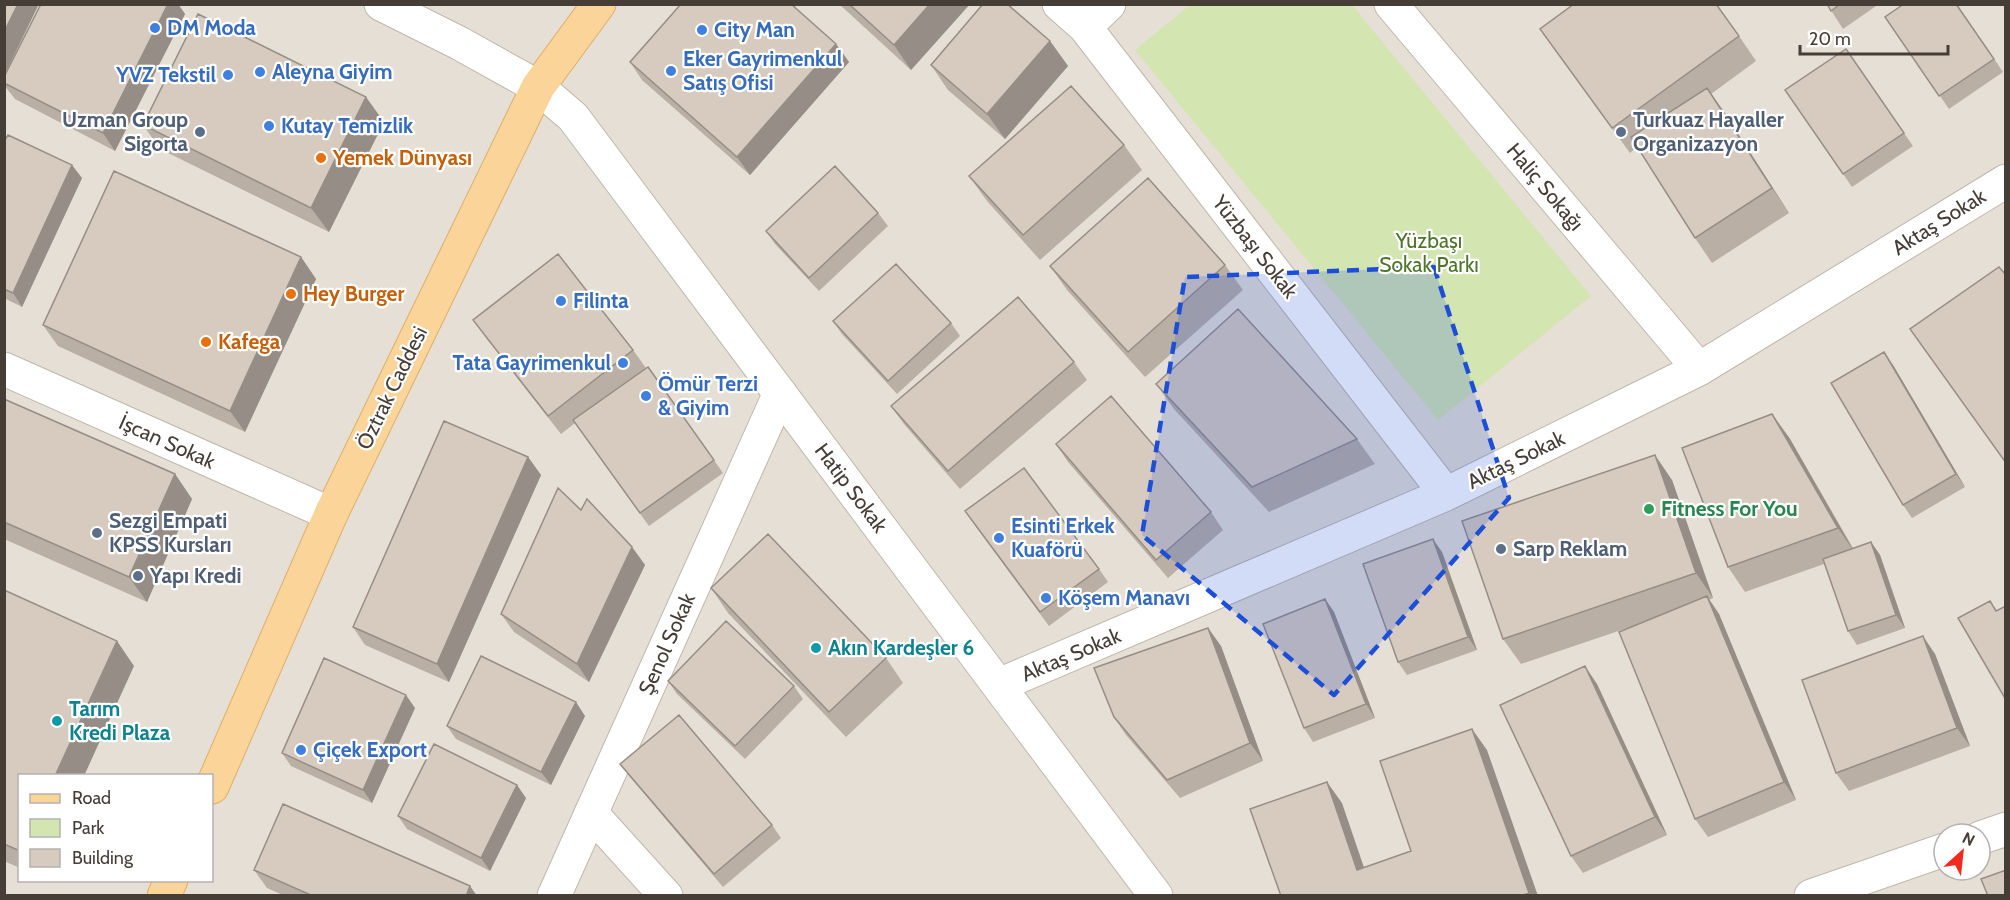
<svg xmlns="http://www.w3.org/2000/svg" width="2010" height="900" font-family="Cabin,sans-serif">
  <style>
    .residential { fill: #e6dfd5; fill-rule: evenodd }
    .green { fill: #d3e5b1 }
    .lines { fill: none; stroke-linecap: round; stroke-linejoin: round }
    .street-casing { stroke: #c0b7ac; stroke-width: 35 }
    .primary-casing { stroke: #deaf68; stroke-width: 35 }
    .street { stroke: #fff; stroke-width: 33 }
    .primary { stroke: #fad498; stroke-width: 33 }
    .wall { fill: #b9afa4 }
    .shaded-wall { fill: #968e86 }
    .building { fill: #d7cbbf; stroke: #968e86; stroke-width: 1.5 }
    .marked { fill: #1d4ed8; fill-opacity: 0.2; stroke: #1d4ed8; stroke-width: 4.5; stroke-dasharray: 12 8; stroke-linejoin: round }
    .shop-dot { fill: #3f7fe0; stroke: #fff; stroke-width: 2 }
    .service-dot { fill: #5c6f8a; stroke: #fff; stroke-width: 2 }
    .food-dot { fill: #e8710a; stroke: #fff; stroke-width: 2 }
    .leisure-dot { fill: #2e9e5b; stroke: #fff; stroke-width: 2 }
    .culture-dot { fill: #0f9aa8; stroke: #fff; stroke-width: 2 }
    .labels { text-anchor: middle; stroke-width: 4.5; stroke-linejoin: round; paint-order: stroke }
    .shop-label { font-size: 21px; font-weight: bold; fill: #366cbe; stroke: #fff; text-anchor: start }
    .service-label { font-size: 21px; font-weight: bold; fill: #4e5e75; stroke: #fff; text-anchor: start }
    .food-label { font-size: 21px; font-weight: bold; fill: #c56008; stroke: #fff; text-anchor: start }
    .street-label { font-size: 21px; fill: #453d36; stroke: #fff }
    .park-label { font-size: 21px; fill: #4f742c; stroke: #fff }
    .leisure-label { font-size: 21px; font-weight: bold; fill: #27864d; stroke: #fff; text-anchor: start }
    .culture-label { font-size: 21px; font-weight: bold; fill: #0d838f; stroke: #fff; text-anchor: start }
  </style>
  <rect width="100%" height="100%" fill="#f2eee6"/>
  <path class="residential" d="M5,5H2005V895L5,896ZM20,776H212V880H20ZM1944,834H1980V870H1944Z"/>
  <path class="green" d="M1190,5H1352L1591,296L1438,420L1135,50Z"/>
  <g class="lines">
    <g class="street-casing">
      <path id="street" d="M381,4L459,43L538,87L573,117L1156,896
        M1059,4L1085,27L1446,494
        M1391,4L1699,369
        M1085,27L1109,4
        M4,369L331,514
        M999,685L1446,494L1699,369L2006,181
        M591,813L666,896
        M1980,838L2006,829
        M554,896L780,393
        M1811,896L1944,850"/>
    </g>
    <g class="primary-casing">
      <path id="primary" d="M212,787L331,514L538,87L599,4
        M164,896L171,880"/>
    </g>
    <use href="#street" class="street"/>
    <use href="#primary" class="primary"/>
  </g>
  <path class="wall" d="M41,4H178L185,14L115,151L15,99L4,85V77Z
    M839,4H970L911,70Z
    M1827,4H1879L1843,29Z
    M1957,4L2003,72L1949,109L1885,17Z
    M1540,29L1739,36L1756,61L1711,94L1789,213L1712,263L1695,238L1637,147L1630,153Z
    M1050,41L1068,66L1005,139L948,90L931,65Z
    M836,44L849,62L750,175L642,80L630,62Z
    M1846,49L1913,146L1852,187L1785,90Z
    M384,122L329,232L160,149L143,125Z
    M4,142L82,178L22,307L4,298Z
    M1124,145L1142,170L1040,260L987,201L969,176Z
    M878,213L888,226L819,291L775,244L766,231Z
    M301,257L316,279L245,432L58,346L43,325Z
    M1225,265L1243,290L1145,377L1067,290L1050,266Z
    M473,320L633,350L646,368L638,374L648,367L723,473L649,526L575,423L561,434L486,338Z
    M833,321L951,323L960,336L897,394L842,334Z
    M1074,362L1087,380L960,489L904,424L891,406Z
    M1893,365L1965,487L1912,518L1903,505Z
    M1156,384L1357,439L1375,464L1269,512L1174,409Z
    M4,399L175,474L192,499L147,602L4,539Z
    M1772,414L1790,439L1853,548L1871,542L1880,555L1905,628L1857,645L1848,631L1824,564L1745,592L1728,567Z
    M1056,444L1211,512L1223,530L1168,578L1068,462Z
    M528,457L541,475L449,682L365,645L353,627Z
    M1672,480L1713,598L1709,600L1719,614L1796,800L1708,837L1695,819L1639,624L1521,664L1503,639Z
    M581,510L632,547L645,565L589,682L514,632L501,614Z
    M974,524L1099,569L1108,582L1049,626Z
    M1442,552L1477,650L1407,675L1398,662Z
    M711,588L886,658L903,683L846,737L728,613Z
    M4,590L134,666L20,776V868L4,861Z
    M1325,599L1334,612L1375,718L1313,742L1304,728Z
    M1208,628L1221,646L1263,761L1180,798L1126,735L1114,717Z
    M1935,654L1970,746L1849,791L1836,773Z
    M668,681L794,686L803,699L745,759L677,694Z
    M1597,684L1667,835L1583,873L1571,856Z
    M415,708L372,803L291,766L282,753Z
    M585,716L551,785L456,739L447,726Z
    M620,764L772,825L781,838L723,887L630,777Z
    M526,798L490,871L407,829L398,816Z
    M254,870L466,896H285L267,888Z"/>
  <path class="shaded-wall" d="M18,4H39L4,76V32Z
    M168,4H178L185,14L115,151L103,133Z
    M930,4H970L911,70L894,45Z
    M1050,41L1068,66L1005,139L987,114Z
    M836,44L849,62L750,175L737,157Z
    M1707,88L1725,113L1789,213L1772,188Z
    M366,97L384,122L329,232L311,208Z
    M72,165L82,178L22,307L13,293Z
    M301,257L316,279L245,432L230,411Z
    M1884,352L1893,365L1965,487L1956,474Z
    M1772,414L1790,439L1855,553L1838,528Z
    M1655,455L1672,480L1713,598L1696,573Z
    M528,457L541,475L449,682L437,664Z
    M175,474L192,499L147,602L129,577Z
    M1433,539L1442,552L1477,650L1468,637Z
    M1871,542L1880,555L1905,628L1896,615Z
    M632,547L645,565L589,682L577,664Z
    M1707,596L1719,614L1796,800L1784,782Z
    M1325,599L1334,612L1375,718L1366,704Z
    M1208,628L1221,646L1263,761L1250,743Z
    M1923,636L1935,654L1970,746L1957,728Z
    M117,641L134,666L84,776H55Z
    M1585,666L1597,684L1667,835L1655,817Z
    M406,695L415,708L372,803L363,790Z
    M576,702L585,716L551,785L541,772Z
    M1472,729L1487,750L1538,896H1531L1529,893Z
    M1327,782L1342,803L1372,891L1357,870Z
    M517,785L526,798L490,871L481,858Z
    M470,886L477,896H466Z"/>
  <path class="building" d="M4,4H18L4,32Z
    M41,4H168L103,133L4,83V77Z
    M681,4H791L836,44L737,157L630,62Z
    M849,4H930L894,45Z
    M983,4H1007L1050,41L987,114L931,65Z
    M1574,4H1716L1739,36L1612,128L1540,29Z
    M1827,4H1840L1831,11Z
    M1904,4H1956L1994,59L1939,96L1885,17Z
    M198,14L366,97L311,208L143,125Z
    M1846,49L1904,133L1843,174L1785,90Z
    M1071,86L1124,145L1023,235L969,176Z
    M1707,88L1772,188L1695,238L1631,137Z
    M8,135L72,165L13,293L4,289V142Z
    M835,166L878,213L809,278L766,231Z
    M114,171L301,257L230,411L43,325Z
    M1148,178L1225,265L1128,352L1050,266Z
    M558,254L633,350L548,416L473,320Z
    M896,264L951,323L888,381L833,321Z
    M1999,267L2006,275V463L1910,329Z
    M1018,297L1074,362L948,471L891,406Z
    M1238,309L1357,439L1252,487L1156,384Z
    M1884,352L1956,474L1903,505L1831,383Z
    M648,367L714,460L640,513L573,420Z
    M1111,396L1211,512L1156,560L1056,444Z
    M4,399L175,474L129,577L4,522Z
    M1772,414L1838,528L1728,567L1682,448Z
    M444,421L528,457L437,664L353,627Z
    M1655,455L1696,573L1503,639L1462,521Z
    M1024,468L1099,569L1040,612L965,511Z
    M558,488L581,510L587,499L632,547L577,664L501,614Z
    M768,534L886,658L829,712L711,588Z
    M1433,539L1468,637L1398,662L1363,564Z
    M1871,542L1896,615L1848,631L1823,559Z
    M4,590L117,641L55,776H20V851L4,844Z
    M1707,596L1784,782L1695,819L1619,632Z
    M1325,599L1366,704L1304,728L1263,624Z
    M1990,601L1996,611L2006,606V700L1958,618Z
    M726,621L794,686L735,746L668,681Z
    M1208,628L1250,743L1167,780L1114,717L1094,668Z
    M1923,636L1957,728L1836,773L1802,680Z
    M481,656L576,702L541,772L447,726Z
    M324,658L406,695L363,790L282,753Z
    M1585,666L1655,817L1571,856L1500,705Z
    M679,715L772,825L714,874L620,764Z
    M1472,729L1529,893L1521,896H1281L1250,809L1327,782L1357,870L1411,851L1380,761Z
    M434,744L517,785L481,858L398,816Z
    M283,804L470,886L466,896H313L254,870Z
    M2006,870V896H1988L1981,879Z"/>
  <path class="marked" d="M1434,267L1509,498L1334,695L1142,535L1185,277Z"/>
  <g class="shop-dot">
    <circle cx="155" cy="28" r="6"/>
    <circle cx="702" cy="30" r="6"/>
    <circle cx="671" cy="71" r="6"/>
    <circle cx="260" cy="72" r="6"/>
    <circle cx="228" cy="75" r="6"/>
    <circle cx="269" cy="126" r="6"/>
    <circle cx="561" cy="301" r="6"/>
    <circle cx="623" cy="363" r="6"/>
    <circle cx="646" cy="396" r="6"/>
    <circle cx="999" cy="538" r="6"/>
    <circle cx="1046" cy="598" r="6"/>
    <circle cx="301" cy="750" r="6"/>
  </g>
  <g class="service-dot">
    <circle cx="200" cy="132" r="6"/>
    <circle cx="1621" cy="132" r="6"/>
    <circle cx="97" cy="533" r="6"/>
    <circle cx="1501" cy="549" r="6"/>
    <circle cx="138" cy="576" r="6"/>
  </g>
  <g class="food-dot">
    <circle cx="321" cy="158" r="6"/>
    <circle cx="291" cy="294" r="6"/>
    <circle cx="206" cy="342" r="6"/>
  </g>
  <circle class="leisure-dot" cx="1649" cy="509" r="6"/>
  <g class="culture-dot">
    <circle cx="816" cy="648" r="6"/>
    <circle cx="57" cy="721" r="6"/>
  </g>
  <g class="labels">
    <g class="shop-label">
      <text x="167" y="35">DM Moda</text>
      <text x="714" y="37">City Man</text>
      <text x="683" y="66">Eker Gayrimenkul<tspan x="683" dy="24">Satış Ofisi</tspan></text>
      <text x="272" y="79">Aleyna Giyim</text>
      <text x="216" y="82" text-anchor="end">YVZ Tekstil</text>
      <text x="281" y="133">Kutay Temizlik</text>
      <text x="573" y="308">Filinta</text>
      <text x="611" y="370" text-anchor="end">Tata Gayrimenkul</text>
      <text x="658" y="391">Ömür Terzi<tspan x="658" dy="24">&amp; Giyim</tspan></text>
      <text x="1011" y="533">Esinti Erkek<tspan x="1011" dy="24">Kuaförü</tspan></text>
      <text x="1058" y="605">Köşem Manavı</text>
      <text x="313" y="757">Çiçek Export</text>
    </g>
    <g class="service-label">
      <text x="188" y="127" text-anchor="end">Uzman Group<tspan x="188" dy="24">Sigorta</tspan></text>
      <text x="1633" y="127">Turkuaz Hayaller<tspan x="1633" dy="24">Organizazyon</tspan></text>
      <text x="109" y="528">Sezgi Empati<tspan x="109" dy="24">KPSS Kursları</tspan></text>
      <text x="1513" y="556">Sarp Reklam</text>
      <text x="150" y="583">Yapı Kredi</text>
    </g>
    <g class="food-label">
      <text x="333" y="165">Yemek Dünyası</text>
      <text x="303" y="301">Hey Burger</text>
      <text x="218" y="349">Kafega</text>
    </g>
    <g class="street-label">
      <text transform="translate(1545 187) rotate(50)" y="7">Haliç Sokağı</text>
      <text transform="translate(1939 222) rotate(-32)" y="7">Aktaş Sokak</text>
      <text transform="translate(1255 247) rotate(52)" y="7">Yüzbaşı Sokak</text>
      <text transform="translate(392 388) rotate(-64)" y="7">Öztrak Caddesi</text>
      <text transform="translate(167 442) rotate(24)" y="7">İşcan Sokak</text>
      <text transform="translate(1516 460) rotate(-26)" y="7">Aktaş Sokak</text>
      <text transform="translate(851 488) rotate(53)" y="7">Hatip Sokak</text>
      <text transform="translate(667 644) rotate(-66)" y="7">Şenol Sokak</text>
      <text transform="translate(1071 655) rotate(-23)" y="7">Aktaş Sokak</text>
    </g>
    <g class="park-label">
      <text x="1429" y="248">Yüzbaşı<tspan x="1429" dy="24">Sokak Parkı</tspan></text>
    </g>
    <g class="leisure-label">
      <text x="1661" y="516">Fitness For You</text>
    </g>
    <g class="culture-label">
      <text x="828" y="655">Akın Kardeşler 6</text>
      <text x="69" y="716">Tarım<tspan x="69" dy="24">Kredi Plaza</tspan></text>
    </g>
  </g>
  <rect width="2010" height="900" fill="none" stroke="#453d36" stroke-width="12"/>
  <rect x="18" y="774" width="195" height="108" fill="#ffffff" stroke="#b5b1af" stroke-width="1.5"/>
  <rect x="30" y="794" width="30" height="9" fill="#fad498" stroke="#b5b1af" stroke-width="1.5"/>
  <text x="72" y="804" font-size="18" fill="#453d36">Road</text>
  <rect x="30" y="819" width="30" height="18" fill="#d3e5b1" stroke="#b5b1af" stroke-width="1.5"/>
  <text x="72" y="834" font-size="18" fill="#453d36">Park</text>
  <rect x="30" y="849" width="30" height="18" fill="#d7cbbf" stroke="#b5b1af" stroke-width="1.5"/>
  <text x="72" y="864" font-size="18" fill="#453d36">Building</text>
  <g transform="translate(1962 852) rotate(27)"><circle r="28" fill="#ffffff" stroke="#b5b1af" stroke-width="1.5"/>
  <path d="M0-4.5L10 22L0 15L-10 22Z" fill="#f1291f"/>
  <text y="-9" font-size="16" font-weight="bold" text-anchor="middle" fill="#453d36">N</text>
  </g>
  <path d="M1800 45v9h148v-9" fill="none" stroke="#453d36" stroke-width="3"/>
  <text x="1809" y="45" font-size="18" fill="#453d36" stroke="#ffffff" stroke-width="4.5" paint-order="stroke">20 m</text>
</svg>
